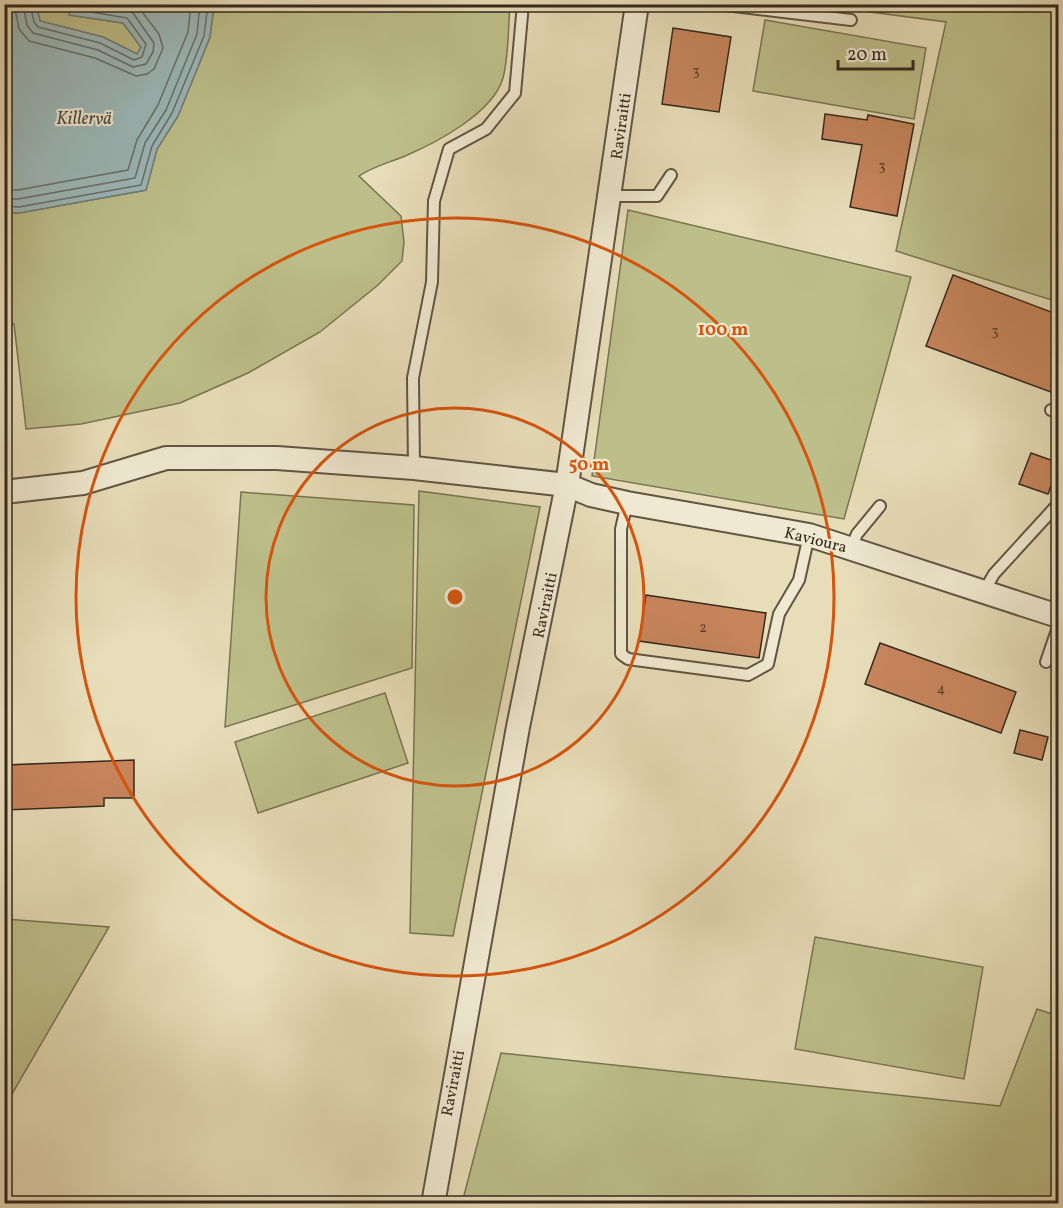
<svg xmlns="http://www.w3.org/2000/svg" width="1063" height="1208" font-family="Vollkorn,serif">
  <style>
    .green { fill: #bdbf8a; stroke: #787454; stroke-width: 1.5 }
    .water { fill: #9cb9ba; stroke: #727f7b; stroke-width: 1.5 }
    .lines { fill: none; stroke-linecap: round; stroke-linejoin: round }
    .shore { stroke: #68706c; stroke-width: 1.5 }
    .building { fill: #c7855c; stroke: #34281d; stroke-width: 1.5 }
    .service-casing { stroke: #615544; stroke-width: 14 }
    .minor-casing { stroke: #615544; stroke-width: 26 }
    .service { stroke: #efe9d1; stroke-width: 10 }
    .minor { stroke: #efe9d1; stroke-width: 22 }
    .ring { fill: none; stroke: #d6540e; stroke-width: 3 }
    .labels { text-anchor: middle; stroke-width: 4.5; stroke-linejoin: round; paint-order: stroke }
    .number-label { font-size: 14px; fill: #593f2d }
    .street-label { font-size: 16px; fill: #34281d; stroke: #efe9d1 }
    .water-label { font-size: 18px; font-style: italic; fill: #4e4c44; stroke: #efe9d1 }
    .centre { fill: #d6540e; stroke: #efe9d1; stroke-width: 3 }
    .ring-label { font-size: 18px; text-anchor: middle; font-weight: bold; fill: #d6540e; stroke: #efe9d1; stroke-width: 4.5; stroke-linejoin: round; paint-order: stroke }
  </style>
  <rect width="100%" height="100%" fill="#e7ddb8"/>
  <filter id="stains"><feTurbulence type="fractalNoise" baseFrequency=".00333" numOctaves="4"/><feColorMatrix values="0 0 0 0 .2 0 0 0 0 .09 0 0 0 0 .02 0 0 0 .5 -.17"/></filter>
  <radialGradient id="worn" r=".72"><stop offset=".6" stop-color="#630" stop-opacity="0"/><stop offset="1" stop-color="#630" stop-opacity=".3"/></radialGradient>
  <path class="green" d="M36,5H71L70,15L123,23L141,47L137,54L103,37L40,21Z
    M214,5H510C508,28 509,55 503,78C493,113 436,143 405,156C388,163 374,166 359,176L401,216L404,242L402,261L378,285L320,332L248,373L180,403L81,424L26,429L14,324H5L4,212L19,213L146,190L157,149L178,116L210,37Z
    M817,5H1058V302L896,251L946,22Z
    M765,20L926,48L914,119L753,91Z
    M628,210L911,277L844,519L592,476Z
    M419,491L540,507L453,936L410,933Z
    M241,492L414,505L412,668L225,727Z
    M385,693L408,763L258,813L235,742Z
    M5,919L109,927L5,1106L4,919Z
    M815,937L983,967L964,1079L795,1049Z
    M1037,1009L1058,1016V1203H462L501,1053L1000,1106Z"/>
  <path class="water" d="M4,5H36L40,21L103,37L137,54L141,47L123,23L69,15L71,5H214L210,37L178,116L157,149L146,190L19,213L5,212Z"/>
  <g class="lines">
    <path class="shore" d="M14,4L19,29L29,41L95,58L136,76L147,74L154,69L163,48L159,34L136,4
      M23,4L27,25L33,33L98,50L133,67L146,64L153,52L154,43L133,13L125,9L93,4
      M30,4L34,22L38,27L100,43L134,60L142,57L146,44L127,18L79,10L77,4
      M4,190H18L128,170L137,140L158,105L188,32L191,4
      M4,199H18L135,178L145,143L166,110L197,34L200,4
      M4,206L19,207L141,185L152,146L172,113L204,36L208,4"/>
  </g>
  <path class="building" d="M673,28L731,37L719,112L662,104Z
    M825,114L867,120L868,115L914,124L897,216L850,207L862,145L822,139Z
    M953,275L1059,315V395L926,346Z
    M1031,453L1059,463L1048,494L1019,484Z
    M646,595L766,613L759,658L639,641Z
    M880,643L1016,692L1001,733L865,684Z
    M1020,730L1048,737L1042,760L1014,753Z
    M134,760V798H104V806L4,810V765Z"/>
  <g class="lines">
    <g class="service-casing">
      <path id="service" d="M717,4L851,20
        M609,196H657L671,175
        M1051,410L1058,412
        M414,468L413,378L432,282L434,201L449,149L486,129L515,93L523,4
        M627,503L621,529V654L628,659L748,675L768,664L779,614L799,580L809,535
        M851,548L857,534L880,506
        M983,593L994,574L1058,504
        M1046,662L1058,627"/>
    </g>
    <g class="minor-casing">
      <path id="minor" d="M4,492L83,483L166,458H277L414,468L567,485L591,495L627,503L809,535L1058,616
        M433,1204L518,727L567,485L637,4"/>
    </g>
    <use href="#service" class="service"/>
    <use href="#minor" class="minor"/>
  </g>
  <g class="ring">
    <circle cx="455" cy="597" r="189"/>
    <circle cx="455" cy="597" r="379"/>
  </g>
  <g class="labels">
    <g class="number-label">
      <text x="696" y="75">3</text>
      <text x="882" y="170">3</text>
      <text x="995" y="335">3</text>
      <text x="703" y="632">2</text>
      <text x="941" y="693">4</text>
    </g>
    <g class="street-label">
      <text transform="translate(620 126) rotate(-82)" y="6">Raviraitti</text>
      <text transform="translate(816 539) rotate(14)" y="6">Kavioura</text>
      <text transform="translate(544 605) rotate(-78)" y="6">Raviraitti</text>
      <text transform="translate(452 1083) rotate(-79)" y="6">Raviraitti</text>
    </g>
    <g class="water-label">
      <text x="84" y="124">Killervä</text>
    </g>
  </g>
  <circle cx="455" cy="597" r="9" class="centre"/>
  <g class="ring-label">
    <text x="723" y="335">100 m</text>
    <text x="589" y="470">50 m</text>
  </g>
  <rect width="1063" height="1208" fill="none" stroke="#e7ddb8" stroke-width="24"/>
  <rect x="6" y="6" width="1051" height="1196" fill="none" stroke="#34281d" stroke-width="3"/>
  <rect x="12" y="12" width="1039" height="1184" fill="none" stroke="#34281d" stroke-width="1.5"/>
  <path d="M838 60v9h75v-9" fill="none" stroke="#34281d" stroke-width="3"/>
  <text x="847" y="60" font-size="18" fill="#34281d" stroke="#efe9d1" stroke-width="4.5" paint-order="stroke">20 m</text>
  <rect width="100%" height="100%" filter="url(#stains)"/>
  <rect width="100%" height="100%" fill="url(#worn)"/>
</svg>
